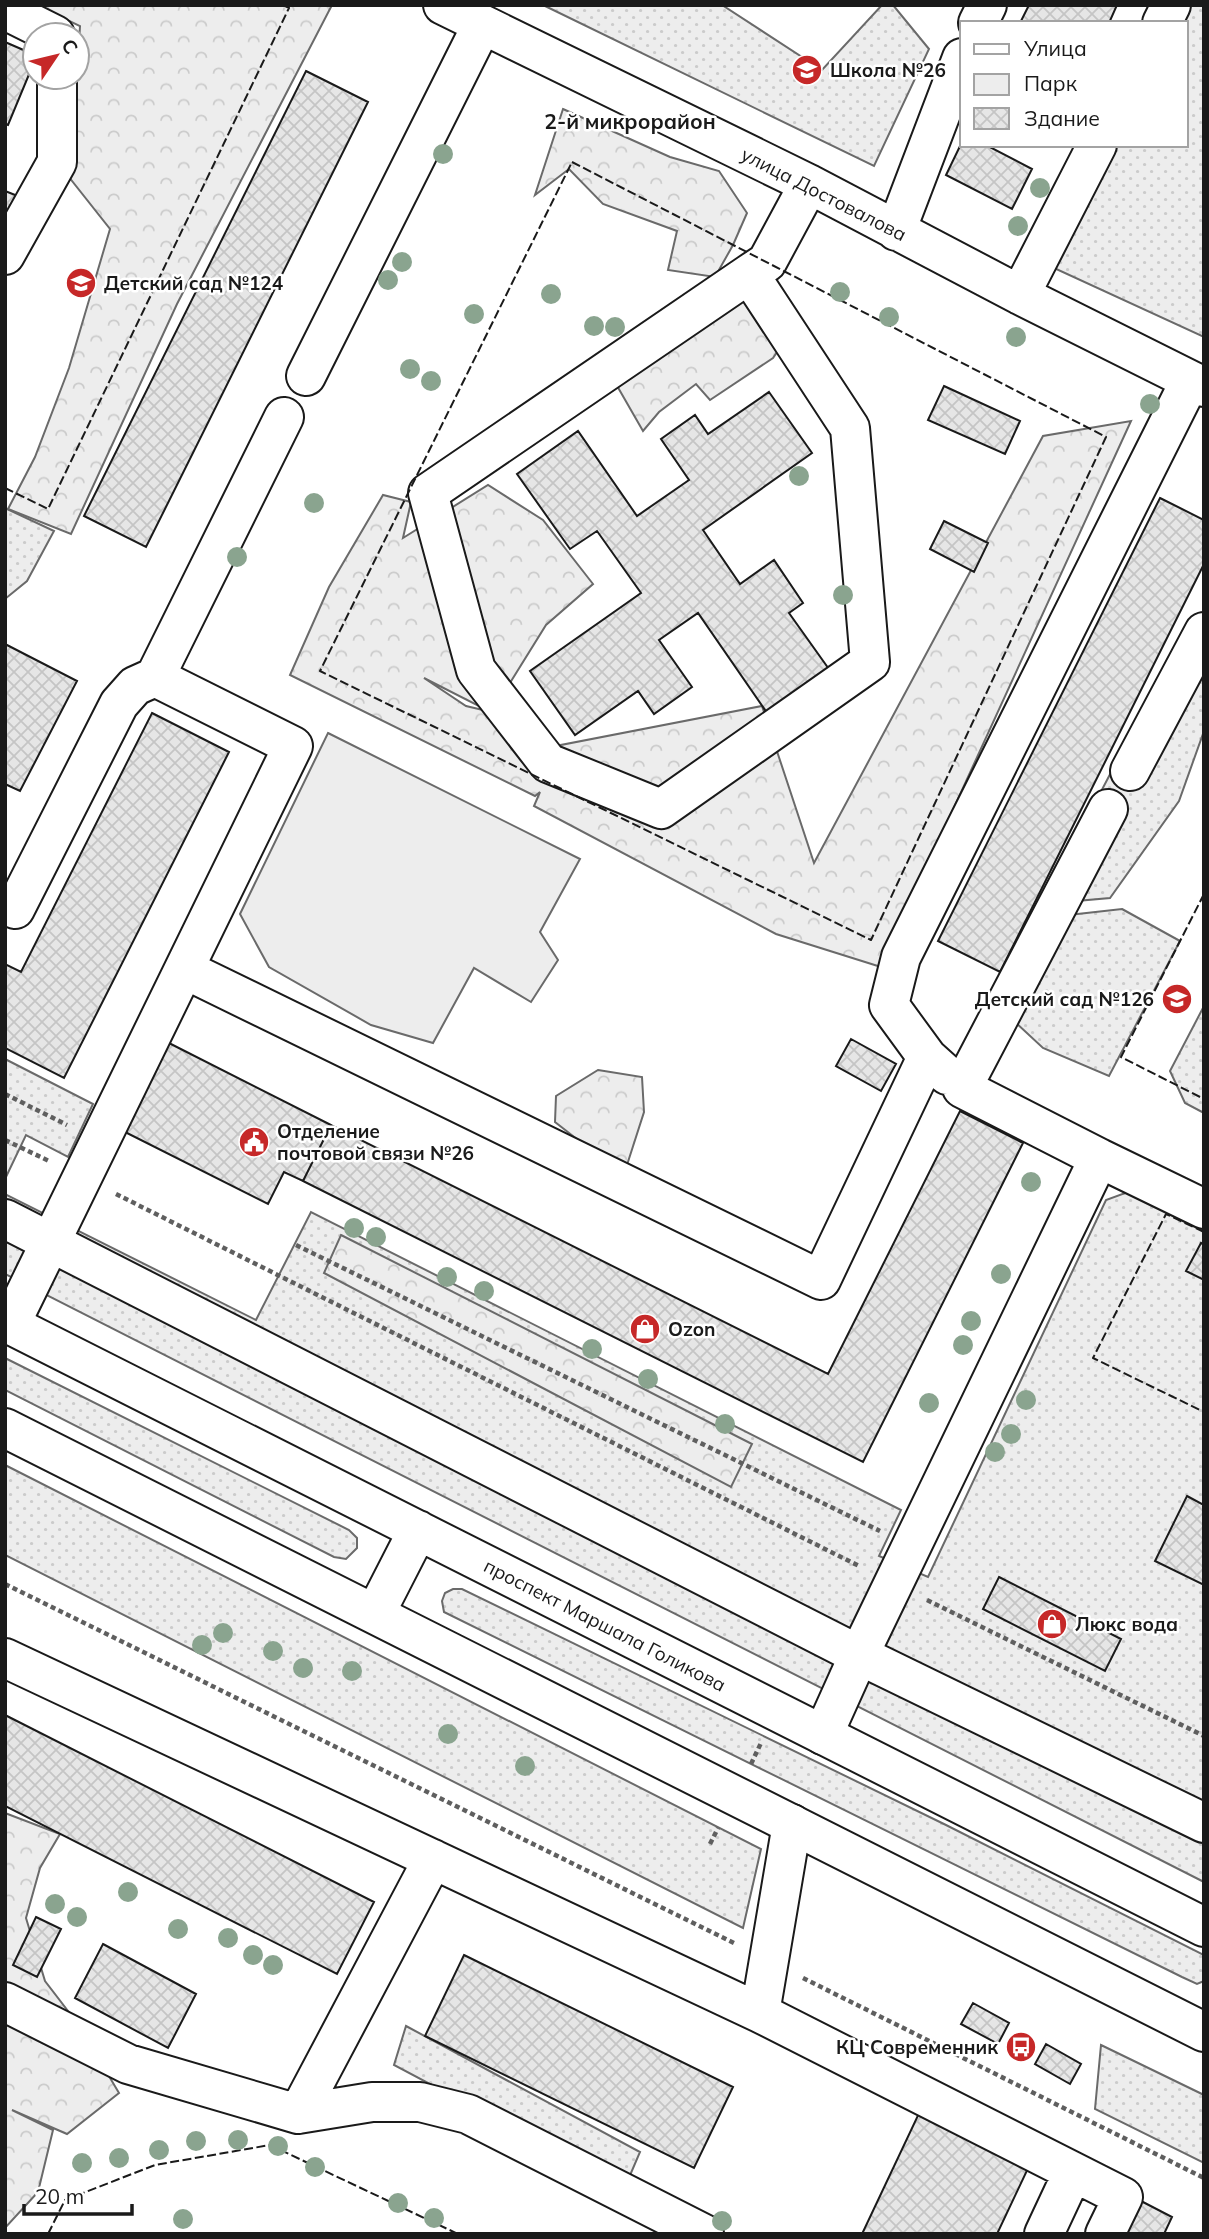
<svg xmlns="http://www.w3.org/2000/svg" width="1209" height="2239" font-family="Mulish,sans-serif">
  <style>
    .grass { fill: url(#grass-dots); stroke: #6a6a6a; stroke-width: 2 }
    .forest { fill: url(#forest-crowns); stroke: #6a6a6a; stroke-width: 2; fill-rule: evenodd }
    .park { fill: #ededed; stroke: #6a6a6a; stroke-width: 2 }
    .building { fill: url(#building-cross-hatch); stroke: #1a1a1a; stroke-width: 2 }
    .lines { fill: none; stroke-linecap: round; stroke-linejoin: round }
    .minor-casing { stroke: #1a1a1a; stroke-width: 42 }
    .major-casing { stroke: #1a1a1a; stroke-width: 42 }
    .path { stroke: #5f5f5f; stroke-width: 4.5; stroke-dasharray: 5 3.5; stroke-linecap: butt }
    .minor { stroke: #fff; stroke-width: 38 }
    .major { stroke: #fff; stroke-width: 38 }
    .fence { stroke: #1a1a1a; stroke-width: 2; stroke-dasharray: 9 3.5; stroke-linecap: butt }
    .tree { fill: #8aa48f }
    .labels { text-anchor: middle; stroke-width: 5; stroke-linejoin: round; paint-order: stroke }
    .poi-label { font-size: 19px; font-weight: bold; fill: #1a1a1a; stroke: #fff; text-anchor: start }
    .street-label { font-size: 19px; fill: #1a1a1a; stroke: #fff }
    .neighbourhood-label { font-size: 21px; font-weight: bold; fill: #1a1a1a; stroke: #fff }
  </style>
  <defs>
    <pattern id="grass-dots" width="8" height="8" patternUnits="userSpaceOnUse" patternTransform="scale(1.75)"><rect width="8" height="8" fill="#ededed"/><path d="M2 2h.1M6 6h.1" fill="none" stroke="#cbcbcb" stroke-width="1.8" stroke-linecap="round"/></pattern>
    <pattern id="forest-crowns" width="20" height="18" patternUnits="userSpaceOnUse" patternTransform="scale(1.75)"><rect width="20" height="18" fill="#ededed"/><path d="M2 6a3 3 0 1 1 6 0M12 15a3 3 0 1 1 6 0" fill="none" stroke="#cbcbcb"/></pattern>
    <pattern id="building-cross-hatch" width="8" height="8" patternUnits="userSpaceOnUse" patternTransform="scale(1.75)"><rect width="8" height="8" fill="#e6e6e6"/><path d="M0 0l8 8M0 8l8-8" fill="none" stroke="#c5c5c5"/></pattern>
  </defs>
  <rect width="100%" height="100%" fill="#fff"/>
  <path class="grass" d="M543,5H722L822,70L882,5H893L929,49L874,166Z
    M1182,5H1204V337L1054,268L1113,145H1186V23H1173Z
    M5,508L54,531L27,581L5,599Z
    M1204,610V731L1179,801L1110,898L1042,904L1139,719L1173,667Z
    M1122,909L1180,941L1109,1076L1043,1048L1001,1009L1051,917Z
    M1204,1006V1113L1185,1103L1170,1071Z
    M5,1059L93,1104L68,1157L26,1135L5,1179Z
    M1136,1189L1204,1222V1882L5,1274V1194L256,1320L311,1212L901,1510L879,1556L928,1577L1106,1200Z
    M5,1358L349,1530L357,1538V1548L346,1559L334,1557L5,1390Z
    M5,1465L761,1849L743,1928L5,1555Z
    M453,1589H462L946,1825L1204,1955V1981L1197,1984L1182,1977L444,1612L442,1601L445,1593Z
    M406,2026L640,2152L625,2187L394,2065Z
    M1101,2045L1204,2095V2163L1095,2109Z"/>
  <path class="forest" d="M36,5H332L177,304L71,534L8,509L35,457L69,368L110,229L61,167L73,77H77L80,26Z
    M563,109L670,157L719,171L747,213L733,245L715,277L668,270L677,231L603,204L569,169L535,195Z
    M767,273L788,336L773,358L710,400L696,384L659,412L643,431L616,384Z
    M1131,421L881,967L776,934L534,806L540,792L535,796L290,675L329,587L383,495L411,502L403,538L488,485L543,520L593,584L546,625L492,712L553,763L561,745L762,706L814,863L1043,436ZM424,678L487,710V711L466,706Z
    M598,1070L642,1077L644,1112L627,1165L587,1147L555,1122L556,1096Z
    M341,1235L752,1444L731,1487L324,1273Z
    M5,1813L60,1834L40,1868L26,1918L45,1981L78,2024L119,2093L67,2134L12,2110L53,2130L38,2192L5,2228Z"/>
  <path class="park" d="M328,733L580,859L540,932L558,960L531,1002L474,968L433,1043L371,1025L269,967L240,914Z"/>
  <path class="building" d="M1029,5H1117L1109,23H1020Z
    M5,42L35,55V60L8,125L5,124Z
    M306,71L368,102L146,547L84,516Z
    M962,142V145H986L1032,169L1012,209L946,175Z
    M5,191L23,198L5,242Z
    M944,386L1020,421L1005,454L928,420Z
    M769,392L812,453L703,530L740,584L774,560L803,603L789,613L836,679L774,723L698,613L659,640L692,687L654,714L638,691L575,735L530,671L641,593L597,531L570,549L517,474L578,431L637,516L689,480L661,439L695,415L708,434Z
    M1160,498L1204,520V564L1000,972L938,941Z
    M944,521L988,543L974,572L930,549Z
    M5,644L77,681L20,791L5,784Z
    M152,713L229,752L64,1078L5,1048V964L21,972Z
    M851,1039L896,1064L881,1091L836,1066Z
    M163,1040L331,1125L303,1181L284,1172L268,1204L119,1129Z
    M960,1111L1023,1143L863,1462L303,1181L331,1125L828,1374Z
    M1201,1243L1204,1244V1280L1186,1271Z
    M1187,1496L1204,1505V1585L1155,1561Z
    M999,1577L1121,1639L1105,1671L983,1609Z
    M5,1715L374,1902L337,1974L5,1806Z
    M36,1917L61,1929L37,1977L13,1965Z
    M103,1944L196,1994L168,2048L75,1998Z
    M464,1955L733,2087L694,2168L425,2036Z
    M973,2003L1009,2023L998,2044L961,2024Z
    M1046,2044L1081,2064L1070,2084L1035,2064Z
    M921,2109L1031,2162L997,2234H862Z
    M1141,2201L1172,2217L1164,2234H1125Z"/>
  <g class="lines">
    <g class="minor-casing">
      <path id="minor" d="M443,5L809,184L1020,295L1204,387
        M5,10L55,35
        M978,23L987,5
        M1162,23L1171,5
        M896,231L962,58
        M5,255L57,162V77
        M749,274L850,428L870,662L661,809L548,763L476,670L428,493L749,274L767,262L809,184
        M1020,295L1097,145
        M306,376L482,25
        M1130,771L1204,632
        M5,904L15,909L119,704L135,686L155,677
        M184,969L821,1280L927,1057
        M947,1075L927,1057L889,1005L901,957L1190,381
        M1099,1158L1204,1209
        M5,1219L859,1655L1204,1823
        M10,1325L293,746L155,677L284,417
        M5,1658L760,2013
        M823,1735L859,1655L1099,1158L962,1088L1108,809
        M792,1824L760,2013L1123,2197L1105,2234
        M5,2002L128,2064L298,2114L372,2102H420L468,2114L704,2234
        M298,2114L433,1859
        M1044,2234L1073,2172"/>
    </g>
    <g class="major-casing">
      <path id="major" d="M5,1322L1204,1927
        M5,1428L1204,2032
        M375,1614L418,1530"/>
    </g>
    <path class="path" d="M5,1094L67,1125
      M5,1140L49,1161
      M116,1194L859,1566
      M296,1245L880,1531
      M5,1584L736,1944
      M927,1600L1204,1736
      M751,1764L761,1743
      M710,1844L718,1828
      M803,1978L1204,2178"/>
    <use href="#minor" class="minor"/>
    <use href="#major" class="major"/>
    <path class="fence" d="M572,162L1106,437L871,940L320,671Z
      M5,488L48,509L289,8L283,5
      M1204,894L1121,1057L1204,1099
      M1204,1232L1166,1214L1093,1358L1204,1412
      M48,2234L65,2200L155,2165L270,2145L458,2234"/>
  </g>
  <g class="tree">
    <circle cx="443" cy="154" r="10"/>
    <circle cx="1040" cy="188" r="10"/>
    <circle cx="1018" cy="226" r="10"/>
    <circle cx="402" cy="262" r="10"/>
    <circle cx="388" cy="280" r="10"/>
    <circle cx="840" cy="292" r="10"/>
    <circle cx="551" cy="294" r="10"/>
    <circle cx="474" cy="314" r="10"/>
    <circle cx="889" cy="317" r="10"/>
    <circle cx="594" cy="326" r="10"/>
    <circle cx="615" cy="327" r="10"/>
    <circle cx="1016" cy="337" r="10"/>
    <circle cx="410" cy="369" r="10"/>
    <circle cx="431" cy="381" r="10"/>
    <circle cx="1150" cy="404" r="10"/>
    <circle cx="799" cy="476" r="10"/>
    <circle cx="314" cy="503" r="10"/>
    <circle cx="237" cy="557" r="10"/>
    <circle cx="843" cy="595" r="10"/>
    <circle cx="1031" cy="1182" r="10"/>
    <circle cx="354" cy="1228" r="10"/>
    <circle cx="376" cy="1237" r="10"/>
    <circle cx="1001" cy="1274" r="10"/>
    <circle cx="447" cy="1277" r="10"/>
    <circle cx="484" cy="1291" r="10"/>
    <circle cx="971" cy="1321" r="10"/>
    <circle cx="963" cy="1345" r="10"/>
    <circle cx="592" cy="1349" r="10"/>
    <circle cx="648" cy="1379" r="10"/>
    <circle cx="1026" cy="1400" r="10"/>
    <circle cx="929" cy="1403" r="10"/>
    <circle cx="725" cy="1424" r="10"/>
    <circle cx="1011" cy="1434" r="10"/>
    <circle cx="995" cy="1452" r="10"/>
    <circle cx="223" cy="1633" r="10"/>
    <circle cx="202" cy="1645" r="10"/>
    <circle cx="273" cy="1651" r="10"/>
    <circle cx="303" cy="1668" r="10"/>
    <circle cx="352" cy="1671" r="10"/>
    <circle cx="448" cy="1734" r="10"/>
    <circle cx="525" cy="1766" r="10"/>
    <circle cx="128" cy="1892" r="10"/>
    <circle cx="55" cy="1904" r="10"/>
    <circle cx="77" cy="1917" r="10"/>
    <circle cx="178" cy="1929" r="10"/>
    <circle cx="228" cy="1938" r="10"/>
    <circle cx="253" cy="1955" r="10"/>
    <circle cx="273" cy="1965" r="10"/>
    <circle cx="238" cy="2140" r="10"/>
    <circle cx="196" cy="2141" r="10"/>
    <circle cx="278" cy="2146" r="10"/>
    <circle cx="159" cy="2150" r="10"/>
    <circle cx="119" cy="2158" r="10"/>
    <circle cx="82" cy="2163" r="10"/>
    <circle cx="315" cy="2167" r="10"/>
    <circle cx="398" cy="2203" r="10"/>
    <circle cx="434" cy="2218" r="10"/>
    <circle cx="183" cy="2219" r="10"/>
    <circle cx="722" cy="2221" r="10"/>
  </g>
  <defs>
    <g id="school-disc" transform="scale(1.575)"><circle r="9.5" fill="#c62828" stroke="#fff"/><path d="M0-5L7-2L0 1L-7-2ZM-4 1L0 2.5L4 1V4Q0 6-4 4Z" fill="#fff"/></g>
    <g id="civic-disc" transform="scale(1.575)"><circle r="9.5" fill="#c62828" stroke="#fff"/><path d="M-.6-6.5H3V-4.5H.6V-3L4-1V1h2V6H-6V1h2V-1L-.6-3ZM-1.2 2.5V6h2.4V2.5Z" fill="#fff"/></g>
    <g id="shop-disc" transform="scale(1.575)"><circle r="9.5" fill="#c62828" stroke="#fff"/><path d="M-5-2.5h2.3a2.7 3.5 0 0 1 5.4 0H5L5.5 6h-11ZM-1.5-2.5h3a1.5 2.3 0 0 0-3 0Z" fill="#fff"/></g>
    <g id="bus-disc" transform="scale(1.575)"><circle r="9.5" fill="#c62828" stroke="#fff"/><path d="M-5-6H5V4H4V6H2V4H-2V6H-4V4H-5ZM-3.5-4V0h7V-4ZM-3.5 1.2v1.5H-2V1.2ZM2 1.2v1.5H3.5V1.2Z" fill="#fff"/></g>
  </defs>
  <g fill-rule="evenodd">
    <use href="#school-disc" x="807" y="70"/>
    <use href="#school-disc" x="81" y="283"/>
    <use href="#school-disc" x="1177" y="999"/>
    <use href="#civic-disc" x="254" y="1142"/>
    <use href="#shop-disc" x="645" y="1329"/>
    <use href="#shop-disc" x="1052" y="1624"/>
    <use href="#bus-disc" x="1021" y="2047"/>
  </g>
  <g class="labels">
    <g class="poi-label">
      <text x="830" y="77">Школа №26</text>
      <text x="104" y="290">Детский сад №124</text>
      <text x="1154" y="1006" text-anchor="end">Детский сад №126</text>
      <text x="277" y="1138">Отделение<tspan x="277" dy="22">почтовой связи №26</tspan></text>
      <text x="668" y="1336">Ozon</text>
      <text x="1075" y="1631">Люкс вода</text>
      <text x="998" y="2054" text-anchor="end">КЦ Современник</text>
    </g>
    <g class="street-label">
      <text transform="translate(824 194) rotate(27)" y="7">улица Достовалова</text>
      <text transform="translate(605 1625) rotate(27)" y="7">проспект Маршала Голикова</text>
    </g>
    <g class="neighbourhood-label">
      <text x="630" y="129">2-й микрорайон</text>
    </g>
  </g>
  <rect width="1209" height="2239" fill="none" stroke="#1a1a1a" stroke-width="14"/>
  <rect x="960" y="21" width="228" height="126" fill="#ffffff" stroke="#a3a3a3" stroke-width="2"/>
  <rect x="974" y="44" width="35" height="10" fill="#ffffff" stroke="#a3a3a3" stroke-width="2"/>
  <text x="1024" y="56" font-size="21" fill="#1a1a1a">Улица</text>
  <rect x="974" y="74" width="35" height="21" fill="#ededed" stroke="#a3a3a3" stroke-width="2"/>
  <text x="1024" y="91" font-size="21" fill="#1a1a1a">Парк</text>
  <rect x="974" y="108" width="35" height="21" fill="url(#building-cross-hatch)" stroke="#a3a3a3" stroke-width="2"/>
  <text x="1024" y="126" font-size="21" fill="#1a1a1a">Здание</text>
  <g transform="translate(56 56) rotate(55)"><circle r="33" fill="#ffffff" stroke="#a3a3a3" stroke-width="2"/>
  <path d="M0-5L12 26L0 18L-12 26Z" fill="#c62828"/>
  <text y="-10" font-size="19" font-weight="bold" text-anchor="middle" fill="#1a1a1a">С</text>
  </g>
  <path d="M24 2204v10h108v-10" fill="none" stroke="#1a1a1a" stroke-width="3.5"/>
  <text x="35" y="2204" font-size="21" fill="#1a1a1a" stroke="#ffffff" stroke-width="5" paint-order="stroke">20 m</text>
</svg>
